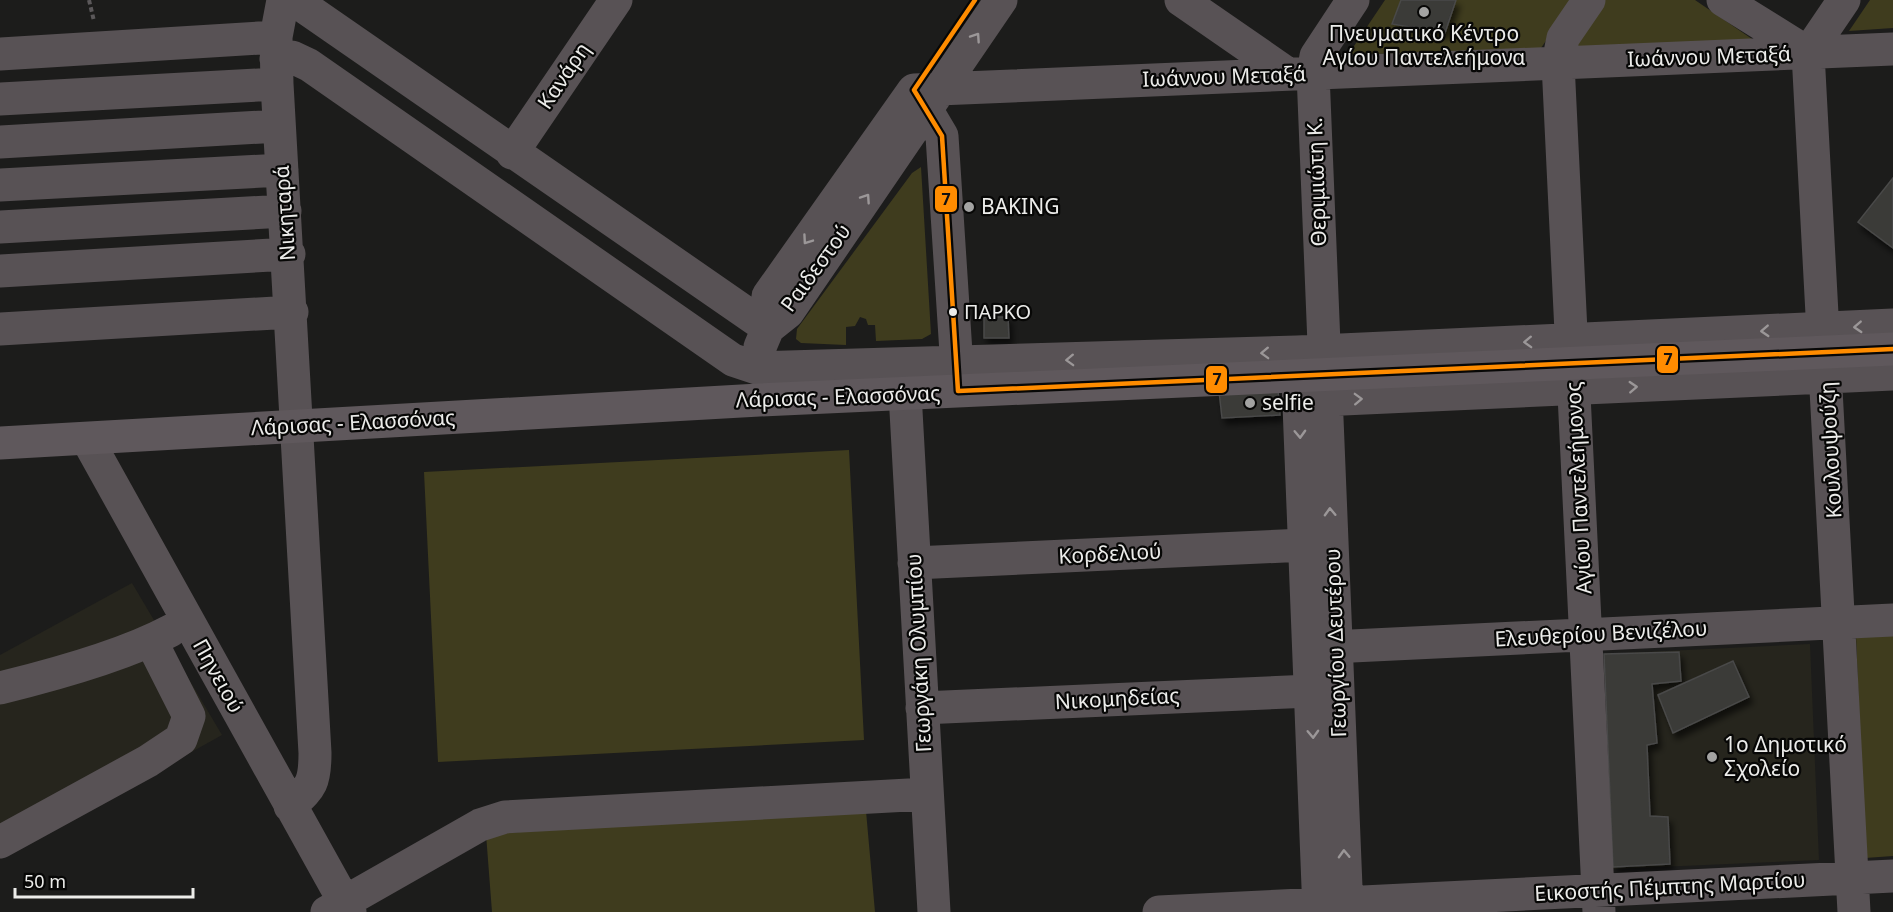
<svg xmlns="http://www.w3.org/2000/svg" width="1893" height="912" font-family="'Noto Sans',sans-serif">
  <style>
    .built { fill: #26251d }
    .green { fill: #3f3c1e }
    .building { fill: #3a3a38; stroke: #494948; stroke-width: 1.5; filter: url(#shadow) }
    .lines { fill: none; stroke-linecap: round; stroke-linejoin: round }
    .path { stroke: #5b585a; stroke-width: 4; stroke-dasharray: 4.5 3; stroke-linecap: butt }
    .minor { stroke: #585255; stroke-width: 33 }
    .highway { stroke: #5f585c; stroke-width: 33 }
    .bus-1-casing { stroke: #070706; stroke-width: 9 }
    .bus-1 { stroke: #ff8c00; stroke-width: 4.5 }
    .oneway { stroke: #9b9798 }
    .poi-dot { fill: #a3a3a2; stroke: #070706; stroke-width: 2 }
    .bus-dot { fill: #ececea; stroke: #070706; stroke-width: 2 }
    .labels { text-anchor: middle; stroke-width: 4.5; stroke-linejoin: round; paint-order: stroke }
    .bus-label { font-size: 20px; fill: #ececea; stroke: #070706; text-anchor: start }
    .poi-label { font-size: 21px; fill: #ececea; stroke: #070706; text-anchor: start }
    .street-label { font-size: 21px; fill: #ececea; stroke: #070706 }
    .line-badge { stroke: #070706; stroke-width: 2 }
    .pale-badge-label { font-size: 16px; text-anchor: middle; font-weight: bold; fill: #111 }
  </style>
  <defs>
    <filter id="shadow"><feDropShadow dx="3.5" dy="6" stdDeviation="3" flood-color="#0009"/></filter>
  </defs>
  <rect width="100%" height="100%" fill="#1c1c1b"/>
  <path class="built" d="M132,583L222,735L0,859V655Z
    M1810,644L1819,860L1613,869L1604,654Z"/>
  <path class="green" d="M1385,0H1574L1541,48L1348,55Z
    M1605,0H1695L1752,39L1574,57L1579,31Z
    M1870,0H1893V28L1849,31Z
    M921,167L931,334L922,339L876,341L875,325H868L866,319L860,317L855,326L846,327V345L801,343L796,339L797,329L912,173Z
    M849,450L864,740L438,762L424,472Z
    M1893,633V856L1865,858L1856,635Z
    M866,811L875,912H492L486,834Z"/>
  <path class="building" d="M1401,0H1456L1445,33L1392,24Z
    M1893,178V248L1858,222Z
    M984,317H1008L1009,338H984Z
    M1278,390L1280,415L1222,418L1219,391Z
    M1679,652L1681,681L1652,684L1657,743L1647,745L1650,816L1668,817L1670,864L1613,867L1604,654Z
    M1733,661L1749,697L1673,733L1658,695Z"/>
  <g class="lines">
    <path class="path" d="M89,0L94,21"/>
    <path class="minor" d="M283,0L276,37L277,84L315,753C315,781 312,788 290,806
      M294,0L768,328
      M1181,0L1288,74
      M1589,0L1563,38L1558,63L1599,912
      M1723,0L1808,53
      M1844,0L1808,53L1854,912
      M0,54L276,37
      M276,59L292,57L309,65L733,360L757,368L1297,352L1893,325
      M914,90L1893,49
      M916,92L942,136L958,384
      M0,99L277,84
      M0,142L279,126
      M512,153L616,0
      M0,185L282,170
      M0,227L285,211
      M0,271L289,254
      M768,328V296L913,91
      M0,329L292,312
      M760,347L768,328L788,312L1001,0
      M1298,380L1319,912
      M905,393L934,912
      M1299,401L1893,374
      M87,439L350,912
      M914,563L1305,545
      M1310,648L1893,620
      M0,688C53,675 123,656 170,631
      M922,708L1311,691
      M0,842L148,761L181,739L189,716L151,641
      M327,912L480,825L505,817L927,794
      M1159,912L1893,876
      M1347,912L1313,73L1316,56L1353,0"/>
    <path class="highway" d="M0,443L759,400L1893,349"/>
    <g class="bus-1-casing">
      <path id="bus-1" d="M975,0L914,90L942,136L958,391L1893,349"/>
    </g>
    <use href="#bus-1" class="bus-1"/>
  </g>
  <defs><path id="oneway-chevron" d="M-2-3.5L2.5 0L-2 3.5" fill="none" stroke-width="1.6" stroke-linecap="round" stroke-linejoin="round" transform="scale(1.5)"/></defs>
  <g class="oneway">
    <use href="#oneway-chevron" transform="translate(976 37) rotate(-56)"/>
    <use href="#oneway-chevron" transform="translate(866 198) rotate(-56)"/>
    <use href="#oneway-chevron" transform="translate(807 240) rotate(125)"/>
    <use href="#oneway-chevron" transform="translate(1858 327) rotate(177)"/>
    <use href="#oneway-chevron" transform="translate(1765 331) rotate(177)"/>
    <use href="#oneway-chevron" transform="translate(1528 342) rotate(178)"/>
    <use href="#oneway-chevron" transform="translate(1265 353) rotate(178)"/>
    <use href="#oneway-chevron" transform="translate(1070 360) rotate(178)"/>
    <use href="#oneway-chevron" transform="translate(1633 387) rotate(-3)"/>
    <use href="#oneway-chevron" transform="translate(1358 399) rotate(-2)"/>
    <use href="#oneway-chevron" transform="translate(1300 434) rotate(88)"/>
    <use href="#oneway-chevron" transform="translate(1330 512) rotate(-92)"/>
    <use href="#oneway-chevron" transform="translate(1313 734) rotate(88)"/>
    <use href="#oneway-chevron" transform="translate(1344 854) rotate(-92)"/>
  </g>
  <g class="poi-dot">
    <circle cx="1424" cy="12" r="6"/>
    <circle cx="969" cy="207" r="6"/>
    <circle cx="1250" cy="403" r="6"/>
    <circle cx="1712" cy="757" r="6"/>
  </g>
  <circle class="bus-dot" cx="953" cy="312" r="5"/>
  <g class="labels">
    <g class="bus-label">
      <text x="964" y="319">ΠΑΡΚΟ</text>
    </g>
    <g class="poi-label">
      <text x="1424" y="41" text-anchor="middle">Πνευματικό Κέντρο<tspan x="1424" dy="24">Αγίου Παντελεήμονα</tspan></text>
      <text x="981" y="214">BAKING</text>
      <text x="1262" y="410">selfie</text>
      <text x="1724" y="752">1o Δημοτικό<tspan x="1724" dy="24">Σχολείο</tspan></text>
    </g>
    <g class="street-label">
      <text transform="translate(1709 57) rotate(-2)" y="7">Ιωάννου Μεταξά</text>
      <text transform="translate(564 76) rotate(-56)" y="7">Κανάρη</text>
      <text transform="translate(1224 77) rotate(-2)" y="7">Ιωάννου Μεταξά</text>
      <text transform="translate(1317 182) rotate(-92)" y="7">Θεριμιώτη Κ.</text>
      <text transform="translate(285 213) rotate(-94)" y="7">Νικηταρά</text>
      <text transform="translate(816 268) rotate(-54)" y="7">Ραιδεστού</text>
      <text transform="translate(838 397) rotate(-2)" y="7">Λάρισας - Ελασσόνας</text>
      <text transform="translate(353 423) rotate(-3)" y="7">Λάρισας - Ελασσόνας</text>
      <text transform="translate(1831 450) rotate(-93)" y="7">Κουλουψούζη</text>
      <text transform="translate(1579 488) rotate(-93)" y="7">Αγίου Παντελεήμονος</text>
      <text transform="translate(1110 554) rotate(-3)" y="7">Κορδελιού</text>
      <text transform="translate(1601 634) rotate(-3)" y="7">Ελευθερίου Βενιζέλου</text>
      <text transform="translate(1336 643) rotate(-92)" y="7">Γεωργίου Δευτέρου</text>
      <text transform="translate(919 653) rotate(-93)" y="7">Γεωργάκη Ολυμπίου</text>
      <text transform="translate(218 676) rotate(61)" y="7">Πηνειού</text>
      <text transform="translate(1117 699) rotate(-3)" y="7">Νικομηδείας</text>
      <text transform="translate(1670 887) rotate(-3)" y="7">Εικοστής Πέμπτης Μαρτίου</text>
    </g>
  </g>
  <g class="line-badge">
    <rect x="934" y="185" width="24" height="28" rx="6" fill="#ff8c00"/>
    <rect x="1656" y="345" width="23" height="29" rx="6" fill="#ff8c00"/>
    <rect x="1205" y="365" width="23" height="29" rx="6" fill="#ff8c00"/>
  </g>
  <g class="pale-badge-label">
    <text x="946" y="205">7</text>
    <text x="1668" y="365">7</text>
    <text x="1217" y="385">7</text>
  </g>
  <path d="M15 888v9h178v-9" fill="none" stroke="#ececea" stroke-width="3"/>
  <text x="24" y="888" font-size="18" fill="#ececea" stroke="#070706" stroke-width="4.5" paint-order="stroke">50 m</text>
</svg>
